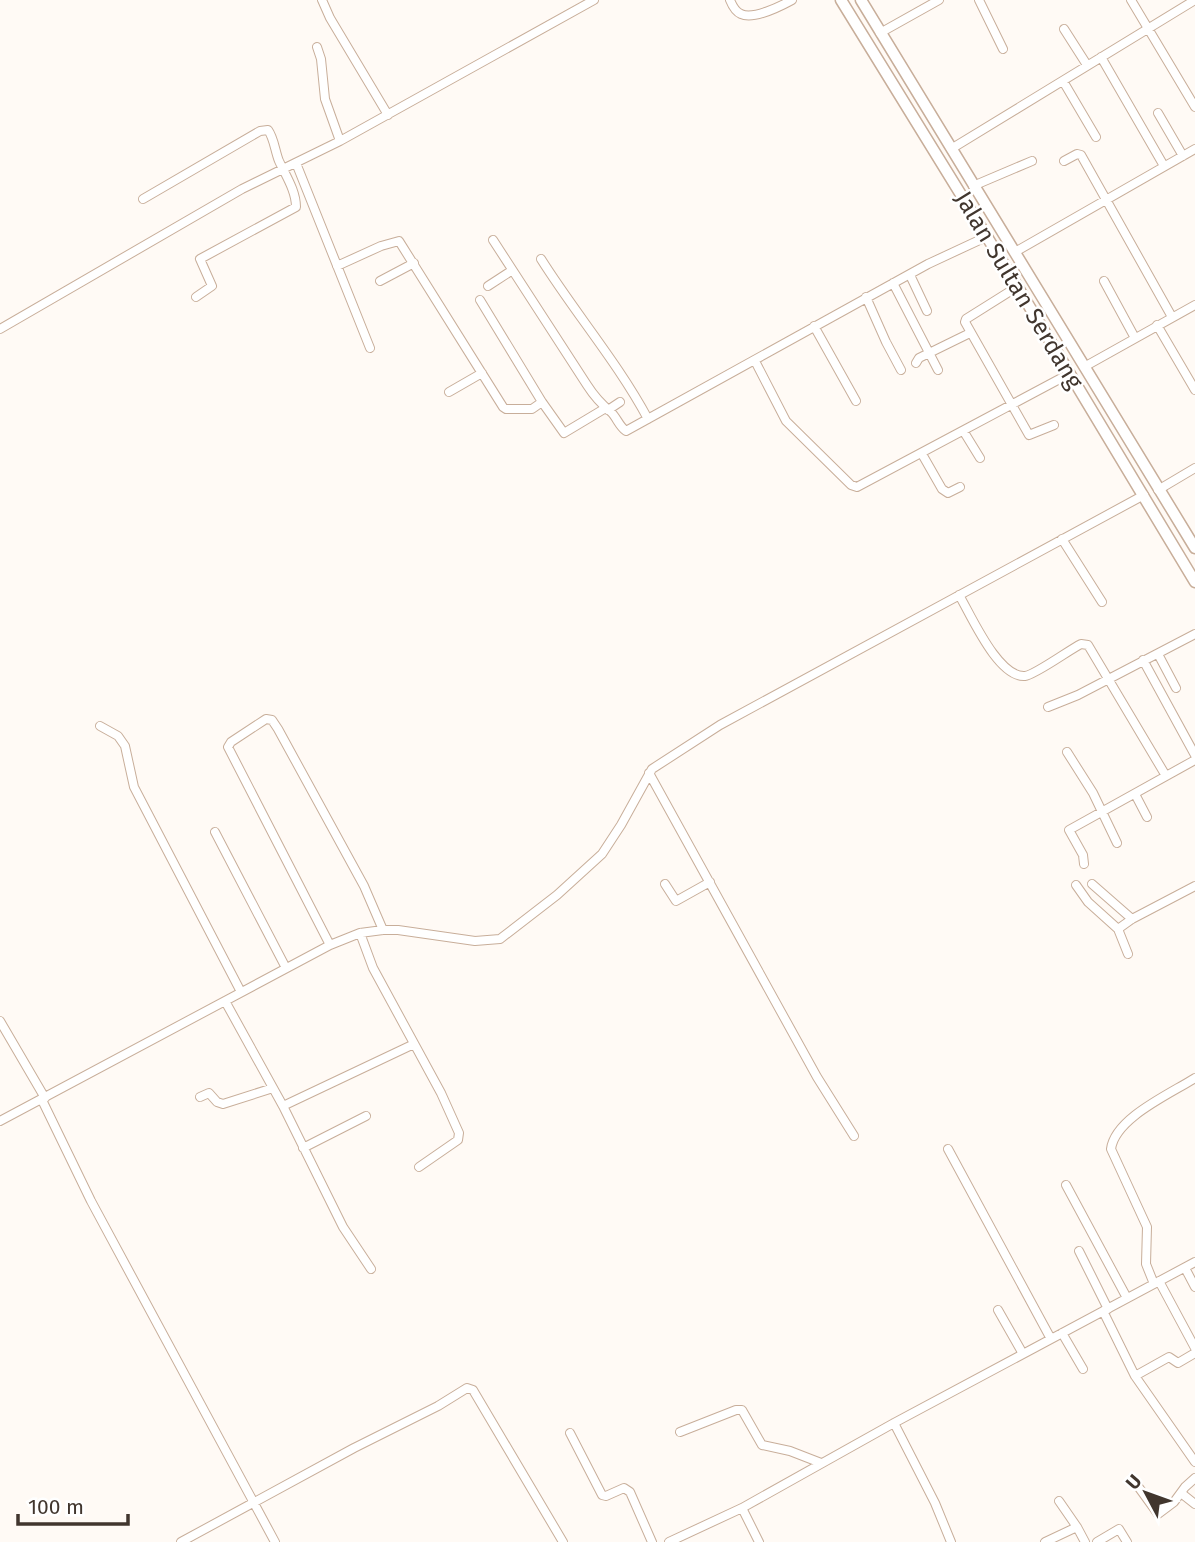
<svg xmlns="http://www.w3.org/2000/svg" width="1195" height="1542" font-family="'Fira Sans',sans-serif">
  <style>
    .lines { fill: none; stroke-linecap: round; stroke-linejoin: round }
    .minor-casing { stroke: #c8ae9a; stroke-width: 10 }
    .highway-casing { stroke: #c8ae9a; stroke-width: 13 }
    .minor { stroke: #fff; stroke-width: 8 }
    .highway { stroke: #fff; stroke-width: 10 }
    .labels { text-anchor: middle; stroke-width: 5; stroke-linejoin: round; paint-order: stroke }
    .street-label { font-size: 24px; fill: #41362e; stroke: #fff }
  </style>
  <rect width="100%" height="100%" fill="#fffaf5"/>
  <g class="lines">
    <g class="minor-casing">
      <path id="minor" d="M322,0L330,18L388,115
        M730,0C732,5 736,12 741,14C753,20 781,6 792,0
        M979,0L1003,49
        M1131,0L1195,107
        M1064,29L1087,65
        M880,33L939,0
        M317,47L321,59L325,99L340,141
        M1101,57L1164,166
        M1063,81L1096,137
        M1158,113L1183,156
        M951,149L1195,0
        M1064,161L1077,154L1081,155L1172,317
        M296,163L370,348
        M973,186L1032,161
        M143,199L260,131L268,130C274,138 275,151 279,161C286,176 296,191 296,207L200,259L212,286L196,297
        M493,240L587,385C594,396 601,404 611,412C617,418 619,426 626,431L928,264L986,237
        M1015,252L1195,149
        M541,259C575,313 618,363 648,419
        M337,266L381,246L399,241L503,407L506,409H532L542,402
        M910,275L927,311
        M380,281L414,263
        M1104,281L1135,338
        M893,283L938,370
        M488,286L511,271
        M1017,287L966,319L965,322L1029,435L1054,425
        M866,297L886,342L901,370
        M480,300L542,402L564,433L604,409
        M1157,325L1195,390
        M814,326L856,401
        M0,329L242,189L340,141L594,0
        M755,361L786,421L851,485L857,487L1069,374
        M916,363L919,358L970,333
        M1084,367L1195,305
        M449,392L482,373
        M608,410L620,402
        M964,432L980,458
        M922,454L942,489L948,493L960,487
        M1158,490L1195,468
        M1062,539L1102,602
        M959,595C971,615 998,678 1025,676C1035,675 1069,650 1081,644L1088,645L1166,776
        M1158,654L1176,688
        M1143,660L1195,755
        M1048,707L1078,695L1195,634
        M100,726L118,736L125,746L134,787L241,992
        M1067,752L1093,793L1117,843
        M649,773L817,1077L854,1136
        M1135,794L1147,817
        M215,832L286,968
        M1084,864L1083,855L1069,830L1195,760
        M665,884L676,901L710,882
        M1092,884L1132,919
        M1076,885L1088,902L1118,929
        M360,933L373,968L441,1093L459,1133L458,1140L419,1167
        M330,945L228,747L231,742L266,719L272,720L278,729L364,886L383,930
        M1128,954L1118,929L1132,919L1195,886
        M225,1001L283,1106L343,1227L371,1269
        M0,1021L45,1098
        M200,1097L209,1093L217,1102L223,1104L273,1088
        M42,1100L91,1201L275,1542
        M283,1106L414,1044
        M0,1121L330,945L360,933L383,930H398L475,941L500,939L557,895L602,854L621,825L652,769L720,725L1144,495
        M303,1148L366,1116
        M948,1149L1051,1339
        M1066,1185L1127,1298
        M1079,1251L1108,1309
        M1185,1268L1195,1287
        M1159,1281L1195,1348
        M1154,1284L1146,1264L1147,1227L1111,1149C1115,1118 1170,1094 1195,1078
        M998,1310L1023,1354
        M1103,1311L1135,1376L1195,1462
        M1062,1333L1083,1369
        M1135,1376L1169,1357L1178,1363L1195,1353
        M894,1423L935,1503L951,1542
        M680,1432L736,1410H742L762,1445L790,1451L821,1463
        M570,1433L602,1495L606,1496L624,1488L630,1492L652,1542
        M1132,1478L1158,1514L1174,1502L1185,1487L1195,1478
        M1181,1493L1195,1504
        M742,1508L759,1542
        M1077,1527L1085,1542
        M181,1542L354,1448L438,1406L467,1388L473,1390L563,1542
        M669,1542L742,1508L894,1423L1195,1262
        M1045,1542L1077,1527L1059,1501
        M1097,1542L1119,1529L1127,1542"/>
    </g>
    <g class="highway-casing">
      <path id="highway" d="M841,0L1008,271L1195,582
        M861,0L1195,548"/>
    </g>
    <use href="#minor" class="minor"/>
    <use href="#highway" class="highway"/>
  </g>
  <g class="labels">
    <g class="street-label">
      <text transform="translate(1019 290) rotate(59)" y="8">Jalan Sultan Serdang</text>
    </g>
  </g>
  <g transform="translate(1146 1493) rotate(311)" stroke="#ffffff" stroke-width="5" paint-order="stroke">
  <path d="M0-5L12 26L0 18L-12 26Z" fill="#41362e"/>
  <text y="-10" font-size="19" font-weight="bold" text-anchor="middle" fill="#41362e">U</text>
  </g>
  <path d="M18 1514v10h110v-10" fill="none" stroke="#41362e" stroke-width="3.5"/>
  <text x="28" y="1514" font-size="21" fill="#41362e" stroke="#ffffff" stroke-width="5" paint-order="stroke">100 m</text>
</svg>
